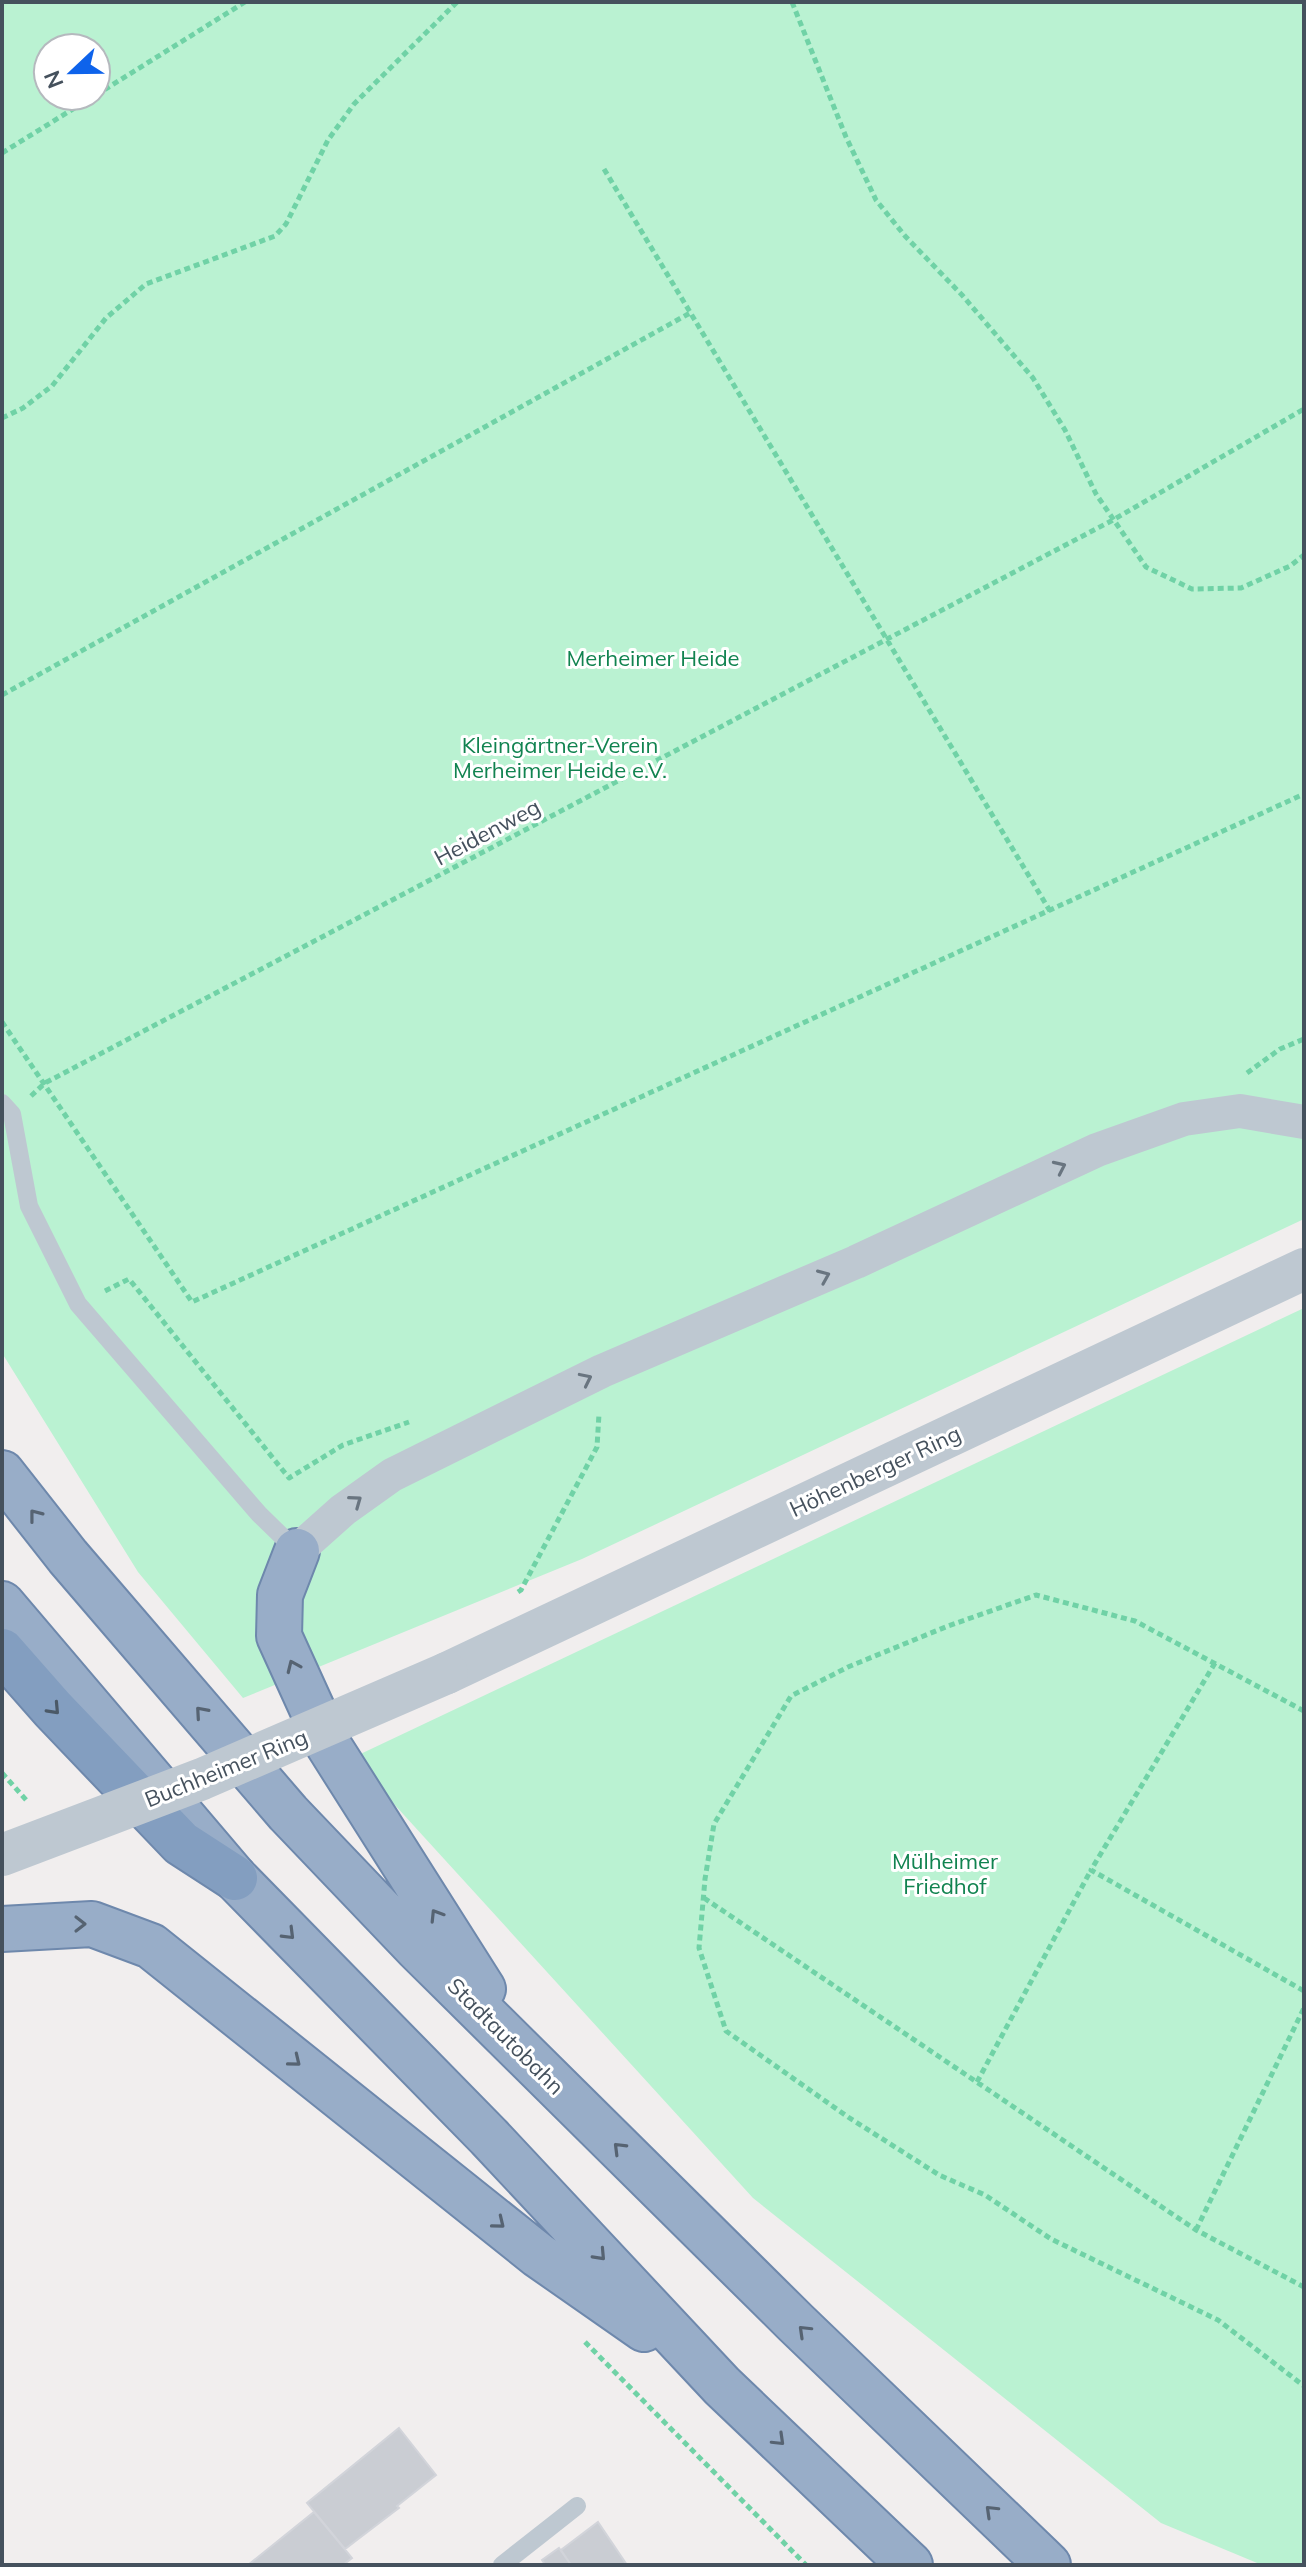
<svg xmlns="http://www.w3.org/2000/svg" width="1306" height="2567" font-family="Mulish,sans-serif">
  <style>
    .green { fill: #baf2d2; fill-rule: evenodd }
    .building { fill: #cacdd3; stroke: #d2d4da; stroke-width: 2 }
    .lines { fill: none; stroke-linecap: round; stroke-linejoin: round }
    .trunk-casing { stroke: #6e88ac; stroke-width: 48 }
    .motorway-casing { stroke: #6e88ac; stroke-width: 48 }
    .path { stroke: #70d2a6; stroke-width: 5; stroke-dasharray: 6 4; stroke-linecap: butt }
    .service { stroke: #bec8d1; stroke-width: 18 }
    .minor { stroke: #bec8d1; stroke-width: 34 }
    .tertiary { stroke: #bec8d1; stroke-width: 42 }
    .trunk { stroke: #98adc8; stroke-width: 44 }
    .motorway { stroke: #839ec0; stroke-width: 44 }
    .tertiary-bridge { stroke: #bec8d1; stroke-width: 42 }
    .oneway { stroke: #697580 }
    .oneway2 { stroke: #566372 }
    .oneway3 { stroke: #4b5967 }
    .labels { text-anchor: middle; stroke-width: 6; stroke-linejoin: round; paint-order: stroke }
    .park-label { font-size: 22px; fill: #118350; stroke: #fff }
    .street-label { font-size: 22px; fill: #45515d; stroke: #fff }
  </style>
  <rect width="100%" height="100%" fill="#f1eeee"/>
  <path class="green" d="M2,2H1304V1219L582,1559L243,1698L138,1572L2,1353ZM48,48H96V96H48Z
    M1304,1308V2565H1262L1161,2523L753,2198L352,1758Z"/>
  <path class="building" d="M399,2428L436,2475L397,2506L399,2508L345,2549L307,2503Z
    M314,2512L352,2558L343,2565H248Z
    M598,2522L627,2565H571L561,2550Z
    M559,2548L571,2565H540L544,2563L542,2560Z"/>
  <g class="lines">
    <g class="trunk-casing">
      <path id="trunk" d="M2,1473L68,1557L288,1813L417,1948L796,2323L1048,2565
        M297,1551L280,1595L279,1636L329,1746L483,1989
        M2,1604L235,1878L489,2137L722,2386L910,2565
        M2,1929L92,1924L151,1946L538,2255L644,2329"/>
    </g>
    <g class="motorway-casing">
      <path id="motorway" d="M2,1651L53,1709L181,1843L235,1878"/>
    </g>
    <path class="path" d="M792,2L846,137L876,200L905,236L962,295L1033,378L1065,430L1096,494L1146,567L1192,589L1241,588L1290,566L1304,555
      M96,95L245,2
      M2,153L94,96
      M604,169L1050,911
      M2,418L23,408L52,386L106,318L146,284L275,236L286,224L328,140L354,104L457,2
      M2,695L690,313
      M2,1022L192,1302L1304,794
      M1247,1073L1280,1049L1304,1039
      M31,1096L45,1083L1113,520L1304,409
      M105,1291L129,1279L289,1478L343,1445L409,1422
      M518,1592L521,1590L597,1447L599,1414
      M1215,1663L1091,1870L1304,1991
      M1304,1711L1135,1621L1036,1595L948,1626L848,1667L791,1696L714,1824L705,1879L699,1948L726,2031L848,2117L939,2175L985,2195L1051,2239L1218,2320L1304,2386
      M2,1773L28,1802
      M704,1898L1196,2230L1304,2287
      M977,2082L1091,1870
      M1196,2230L1304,2008
      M585,2342L806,2565"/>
    <path class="service" d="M2,1103L12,1114L29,1206L78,1304L259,1514L297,1551
      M502,2565L577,2506"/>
    <path class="minor" d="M297,1551L343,1510L392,1475L602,1371L856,1262L1097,1150L1184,1119L1240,1111L1304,1122"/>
    <path class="tertiary" d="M447,1673L1304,1269"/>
    <use href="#trunk" class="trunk"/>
    <use href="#motorway" class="motorway"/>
    <path class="tertiary-bridge" d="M2,1855L202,1779L447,1673"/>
  </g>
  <defs><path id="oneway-chevron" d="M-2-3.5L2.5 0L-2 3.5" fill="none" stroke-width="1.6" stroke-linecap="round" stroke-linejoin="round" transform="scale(2)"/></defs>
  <g class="oneway">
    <use href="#oneway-chevron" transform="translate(1060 1167) rotate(-25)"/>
    <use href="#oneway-chevron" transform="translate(824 1276) rotate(-23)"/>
    <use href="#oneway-chevron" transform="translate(586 1379) rotate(-26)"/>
    <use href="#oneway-chevron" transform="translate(356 1501) rotate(-36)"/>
  </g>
  <g class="oneway2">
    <use href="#oneway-chevron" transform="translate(35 1515) rotate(-128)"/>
    <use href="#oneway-chevron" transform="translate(293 1666) rotate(-114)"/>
    <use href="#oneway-chevron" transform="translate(201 1712) rotate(-131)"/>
    <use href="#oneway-chevron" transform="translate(436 1915) rotate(-122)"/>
    <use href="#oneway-chevron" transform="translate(80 1924)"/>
    <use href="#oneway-chevron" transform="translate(289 1934) rotate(45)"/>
    <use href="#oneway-chevron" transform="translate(295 2061) rotate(39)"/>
    <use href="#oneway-chevron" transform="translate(619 2148) rotate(-135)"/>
    <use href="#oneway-chevron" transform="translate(499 2223) rotate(39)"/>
    <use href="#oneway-chevron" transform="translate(600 2255) rotate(47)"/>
    <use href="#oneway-chevron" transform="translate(804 2331) rotate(-136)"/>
    <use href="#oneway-chevron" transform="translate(779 2440) rotate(44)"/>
    <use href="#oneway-chevron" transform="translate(991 2511) rotate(-136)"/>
  </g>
  <use class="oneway3" href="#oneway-chevron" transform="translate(54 1709) rotate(47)"/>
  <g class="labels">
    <g class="park-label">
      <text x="653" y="666">Merheimer Heide</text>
      <text x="560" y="753">Kleingärtner-Verein<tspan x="560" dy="25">Merheimer Heide e.V.</tspan></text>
      <text x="945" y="1869">Mülheimer<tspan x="945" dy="25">Friedhof</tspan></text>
    </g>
    <g class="street-label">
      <text transform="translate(487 832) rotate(-28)" y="8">Heidenweg</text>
      <text transform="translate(875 1471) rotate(-25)" y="8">Höhenberger Ring</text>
      <text transform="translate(226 1768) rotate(-22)" y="8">Buchheimer Ring</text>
      <text transform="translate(506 2036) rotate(45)" y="8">Stadtautobahn</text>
    </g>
  </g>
  <rect width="1306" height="2567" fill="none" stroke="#45515d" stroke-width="8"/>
  <g transform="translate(72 72) rotate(248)"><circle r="38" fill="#ffffff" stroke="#b5b9be" stroke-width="2"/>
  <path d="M0-6L14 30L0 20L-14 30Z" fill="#0e63eb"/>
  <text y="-12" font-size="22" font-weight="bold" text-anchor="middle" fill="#45515d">N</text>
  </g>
</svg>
